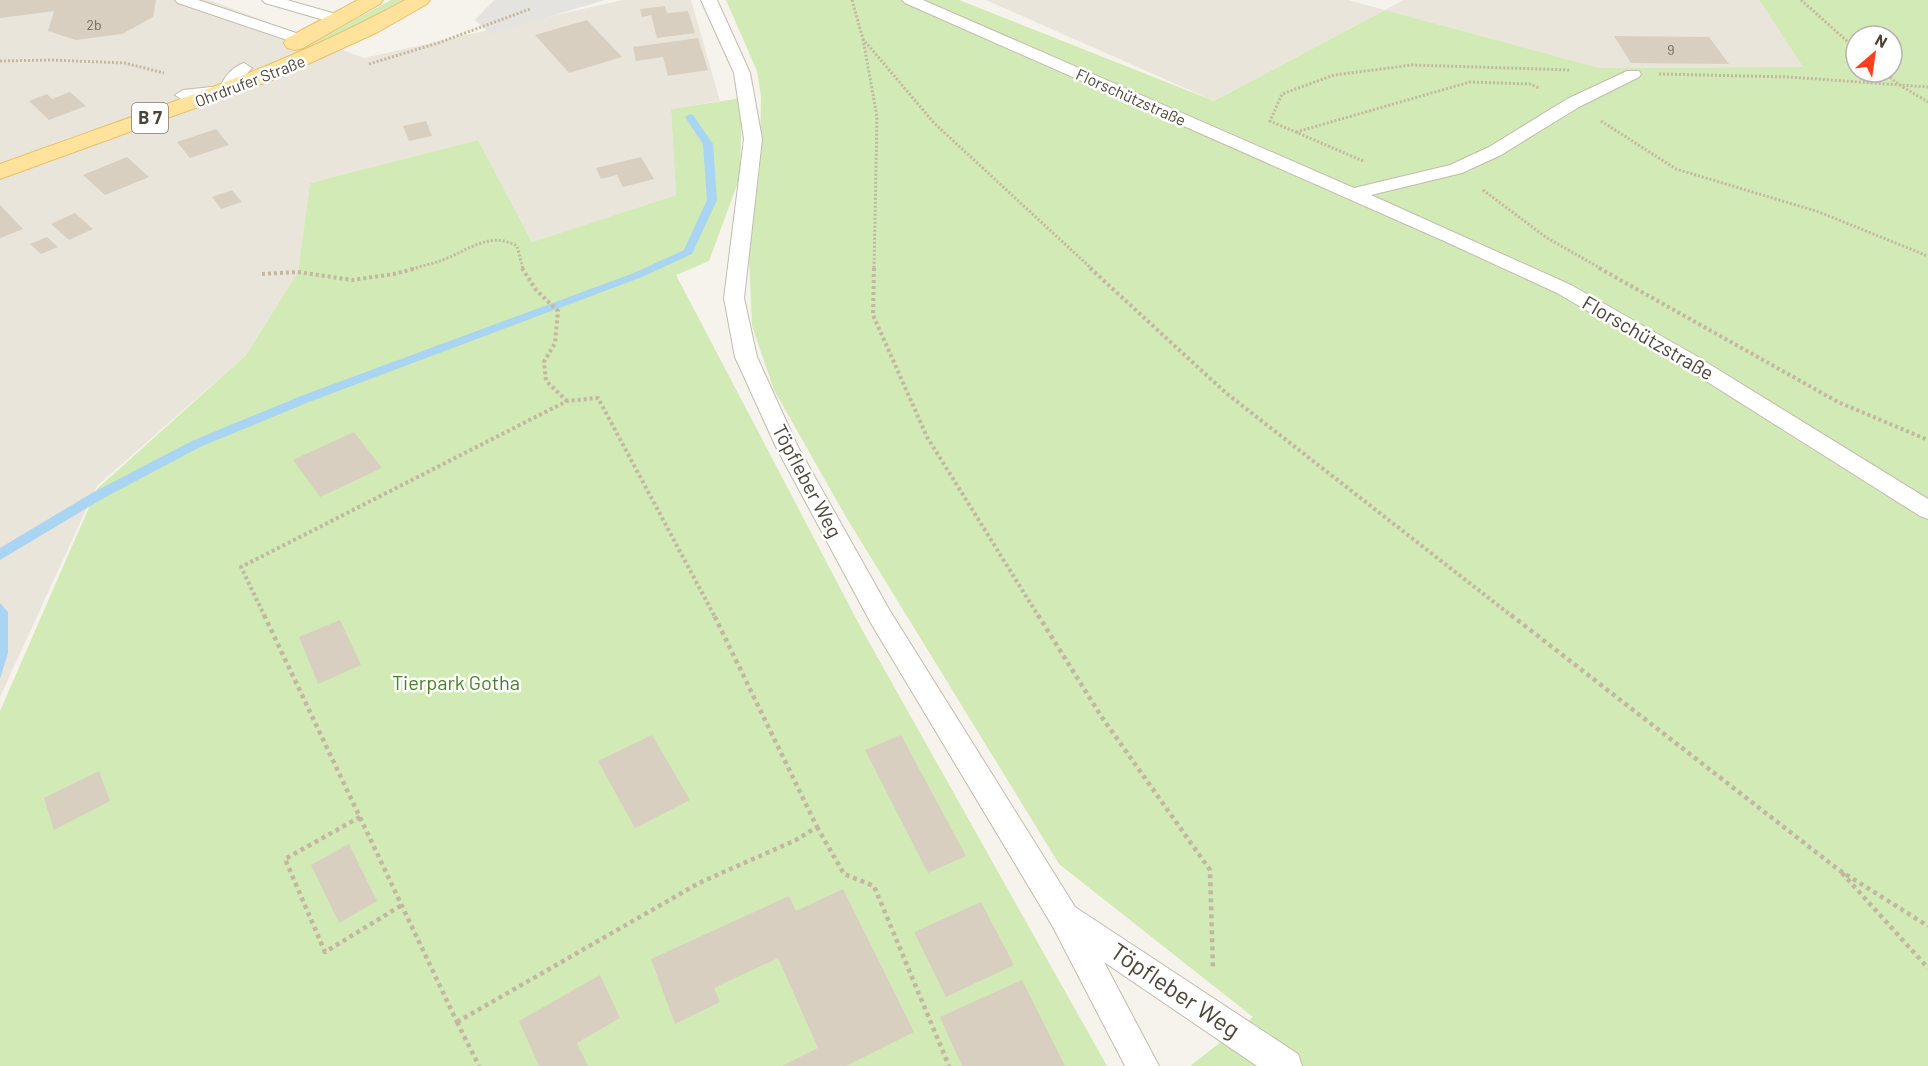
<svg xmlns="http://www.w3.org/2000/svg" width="1928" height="1066" font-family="Barlow,sans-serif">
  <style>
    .residential { fill: #eae5da }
    .green { fill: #d2eab5; fill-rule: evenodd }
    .parking { fill: #e5e3e0 }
    .water { fill: #a9d4f2 }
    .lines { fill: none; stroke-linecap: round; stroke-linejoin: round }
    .stream { fill: #a9d4f2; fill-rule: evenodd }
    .building { fill: #d8cfc1 }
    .service-casing { stroke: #c2bbae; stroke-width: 2 }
    .primary-casing { stroke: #e6c16a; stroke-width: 2 }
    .path-far2 { stroke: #c4b79f; stroke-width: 3; stroke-dasharray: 2 2; stroke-linecap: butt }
    .path-far1 { stroke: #c4b79f; stroke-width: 4; stroke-dasharray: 3 3; stroke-linecap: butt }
    .path { stroke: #c4b79f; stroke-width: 4.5; stroke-dasharray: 4 4; stroke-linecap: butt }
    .service { fill: #fff; fill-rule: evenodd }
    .primary { fill: #ffe39c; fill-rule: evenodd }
    .labels { text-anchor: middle; stroke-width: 5; stroke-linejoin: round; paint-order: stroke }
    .far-number-label { font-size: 14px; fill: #6e675b }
    .far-street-label { font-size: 16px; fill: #4b4439; stroke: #fff }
    .shield { fill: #fff; stroke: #817c74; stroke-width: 1.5 }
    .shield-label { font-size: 18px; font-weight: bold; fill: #4b4439 }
    .street-label { font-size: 20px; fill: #4b4439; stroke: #fff }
    .park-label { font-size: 20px; fill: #4a7f2a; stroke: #fff }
    .near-street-label { font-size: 24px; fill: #4b4439; stroke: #fff }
  </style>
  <rect width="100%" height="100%" fill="#f6f3ec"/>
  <path class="residential" d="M0,0H209L364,58L623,0H691L720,101L671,109L676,195L532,242L478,140L310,183L298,272L246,355L97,486L0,697Z
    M986,0H1348L1385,10L1404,0H1759L1803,67L1600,68L1385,10L1214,101Z"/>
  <path class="green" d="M391,0H403L334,37L273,64Z
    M726,0H959L1214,101L1385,10L1600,68L1803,67L1759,0H1928V1066H1190L1253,1017L1059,864L846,517L774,390L752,326L749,257L760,166L761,96L757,71ZM1856,36H1892V72H1856Z
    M742,98L740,177L709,261L676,275L860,626L1107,1066H0V711L97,489L246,355L298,272L310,183L478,140L532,242L676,195L671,109Z"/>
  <path class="parking" d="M494,0H605L490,34L475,20Z"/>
  <path class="water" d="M0,603L8,612V653L0,679Z"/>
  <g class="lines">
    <path class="stream" d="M690,114L693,115L713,144L717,200L692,254L642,277L309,402L200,447L102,499L0,560V548L92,493L192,441L301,396L634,273L684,250L707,200L703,144L685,117Z"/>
  </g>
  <path class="building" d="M0,0H156L153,17L122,34L76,40L48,31L54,11L0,18Z
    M665,6L667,13L688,11L695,33L657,38L651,15L642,17L640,9Z
    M587,20L622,57L569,73L535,35Z
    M1614,36L1709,37L1729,64L1631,63Z
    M698,38L708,70L668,76L663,57L636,61L633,47Z
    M70,92L86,106L49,120L29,101L47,94L52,99Z
    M426,121L432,136L409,141L403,126Z
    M216,129L229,145L190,158L177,142Z
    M127,157L149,177L105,195L83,175Z
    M641,157L654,179L623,187L617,175L601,179L596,168Z
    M232,190L242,202L221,209L212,197Z
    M0,205L23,229L0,238Z
    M75,213L93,229L69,240L51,224Z
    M47,237L58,247L41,254L30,244Z
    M354,432L382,468L320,497L293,460Z
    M340,620L361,665L318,684L299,637Z
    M652,735L690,800L635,828L598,761Z
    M901,735L966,856L928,873L865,750Z
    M99,771L110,801L54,830L44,798Z
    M349,844L377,901L339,923L311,865Z
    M843,889L914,1032L846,1066H782L818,1048L778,958L714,988L720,1002L675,1024L651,959L789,896L796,911Z
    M981,902L1014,965L946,997L914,932Z
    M600,975L620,1018L577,1043L588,1066H539L519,1021Z
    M1022,980L1065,1066H962L940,1017Z"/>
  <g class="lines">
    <g class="service-casing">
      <path id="service" d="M175,0H198L308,37L310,40L302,45L296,43L178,3Z
        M262,0H287L343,16L346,19L338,24L265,3Z
        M701,0H717L750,73L762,139L744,298L757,357L798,447L890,611L1075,907L1298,1054L1302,1066H1257L1104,962L1159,1066H1125L1053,927L872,625L776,447L735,357L724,298L744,139L734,73Z
        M902,0H923L1354,188L1450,165L1489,147L1567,99L1627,71H1639L1641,74L1639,77L1579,107L1501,155L1462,173L1371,195L1571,285L1693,354L1928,499V519L1920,516L1679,364L1557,293L1444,241L905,3Z
        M244,63L252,68L239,82L234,94L183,100L175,95L183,90L221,86C224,76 234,66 244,63Z"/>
    </g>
    <g class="primary-casing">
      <path id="primary" d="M358,0H383L380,4L303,48L295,50L287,48L284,43L287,38Z
        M405,0H430L427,4L378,32L275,79L0,179V164C137,114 276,71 405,0Z"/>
    </g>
    <path class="path-far2" d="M852,0L863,39L934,123L1092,269
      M1801,0L1856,49
      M863,39L877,117L874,269
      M0,61L51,60L125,63L164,73
      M369,64L438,43L530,9
      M1884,72L1898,84L1928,102
      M1659,74L1789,77L1928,87
      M1601,121L1676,169L1819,212L1928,256
      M1296,132L1470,82L1530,84L1539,88
      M1363,161L1270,121L1282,94L1334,75L1412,65L1571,70
      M1483,190L1547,238L1602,269
      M412,269C421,266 431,264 440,261C466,252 489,230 517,246L523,269"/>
    <path class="path-far1" d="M522,268L536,290L558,311L555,343L544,362L546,381L567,401
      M874,268L873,315L927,437L1039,617
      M1090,268L1226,393L1513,617
      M1599,268L1838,402L1928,440
      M262,274L298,272L352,280L394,274L417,268
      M265,617L241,567L567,401L598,398L715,617"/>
    <path class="path" d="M264,615L457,1022
      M1038,615L1101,716L1210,870L1213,969
      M1511,615L1839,870L1928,926
      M360,817L285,859L325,952L402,905
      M817,827L844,874L874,886L949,1066
      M1842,873L1928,968
      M457,1022L479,1066
      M457,1022L699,883L796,840L817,827L714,615"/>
    <use href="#service" class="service"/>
    <use href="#primary" class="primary"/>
  </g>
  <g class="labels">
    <g class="far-number-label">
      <text x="94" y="30">2b</text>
      <text x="1671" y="55">9</text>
    </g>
    <g class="far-street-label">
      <text transform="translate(250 81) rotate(-21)" y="6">Ohrdrufer Straße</text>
      <text transform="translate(1131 97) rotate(24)" y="6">Florschützstraße</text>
    </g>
    <rect class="shield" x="132" y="103" width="36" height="30" rx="4.5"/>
    <g class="shield-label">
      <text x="150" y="124">B 7</text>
    </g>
    <g class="street-label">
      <text transform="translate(1648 338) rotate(30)" y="7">Florschützstraße</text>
      <text transform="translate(807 481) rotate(62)" y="7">Töpfleber Weg</text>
    </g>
    <g class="park-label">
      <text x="456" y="690">Tierpark Gotha</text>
    </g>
    <g class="near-street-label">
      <text transform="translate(1175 991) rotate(34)" y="8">Töpfleber Weg</text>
    </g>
  </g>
  <g transform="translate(1874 54) rotate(29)"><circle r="28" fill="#ffffff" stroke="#b7b4b0" stroke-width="1.5"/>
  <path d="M0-4.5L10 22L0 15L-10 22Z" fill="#fc3f1d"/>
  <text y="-9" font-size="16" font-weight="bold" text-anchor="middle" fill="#4b4439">N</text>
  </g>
</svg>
